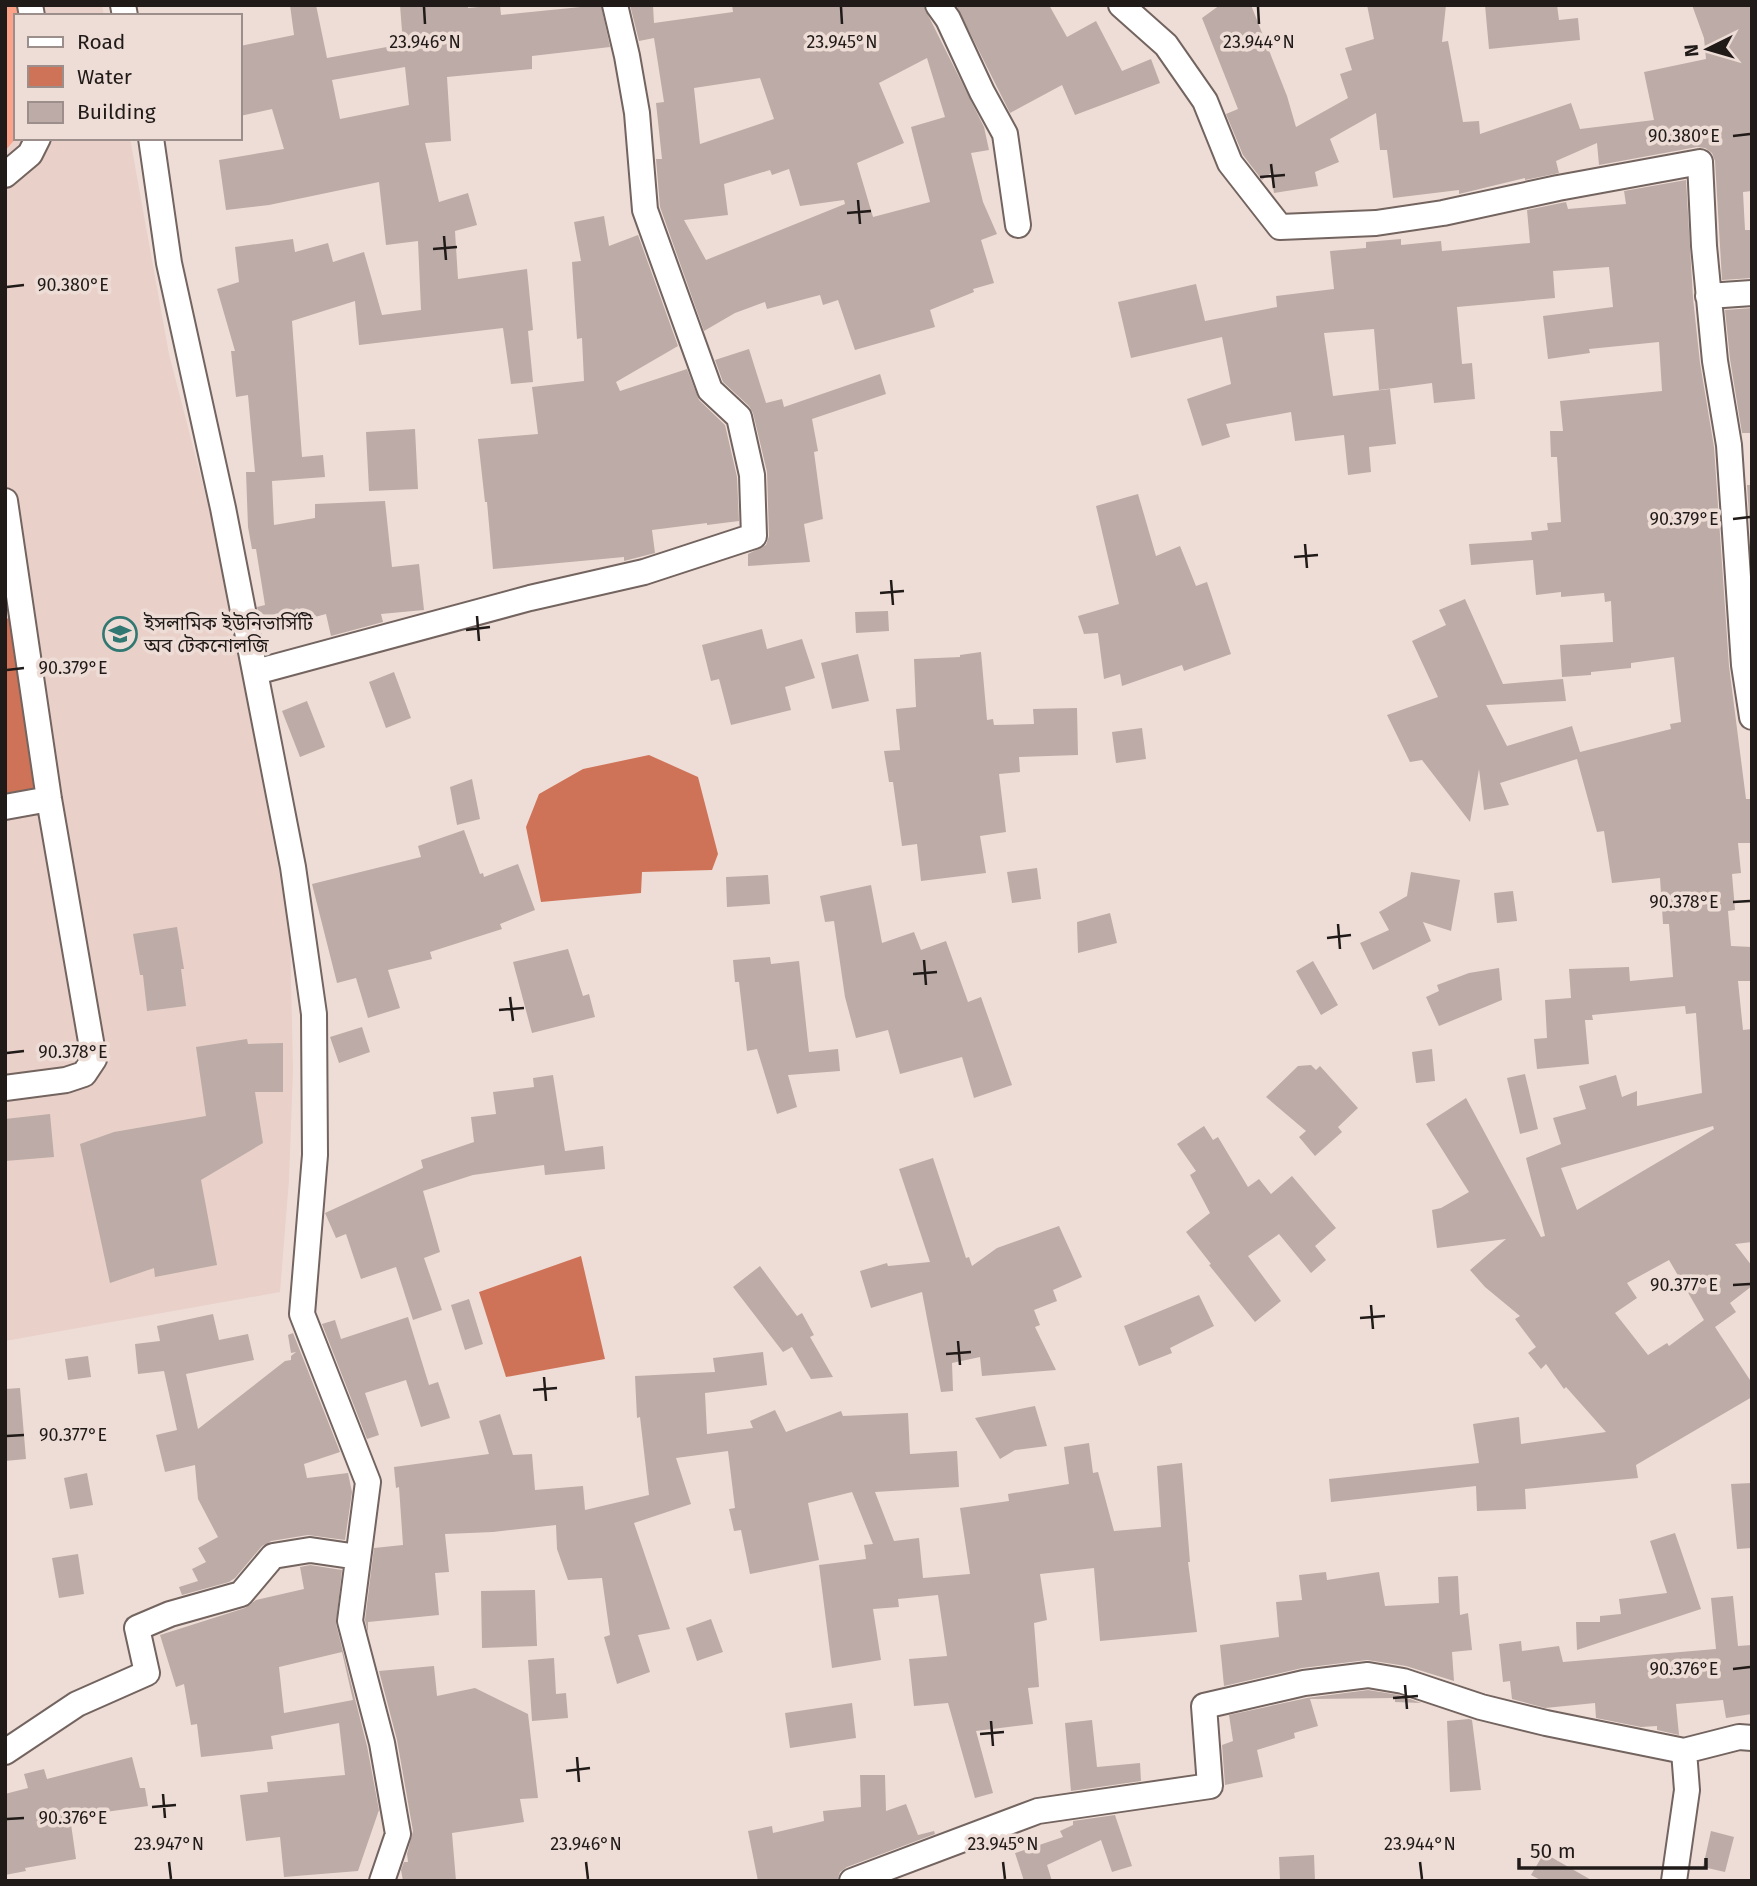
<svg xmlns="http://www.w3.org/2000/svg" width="1757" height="1886" font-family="'Fira Sans','Noto Sans Bengali',sans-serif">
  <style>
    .built { fill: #e9d0c8 }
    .green { fill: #fba288 }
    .water { fill: #cf7358 }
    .building { fill: #bcaba6; fill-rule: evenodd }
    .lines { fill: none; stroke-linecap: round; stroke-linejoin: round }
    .minor-casing { stroke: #73645f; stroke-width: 28 }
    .minor { stroke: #fff; stroke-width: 24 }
    .ticks { fill: none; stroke: #201a18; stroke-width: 2.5 }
    .labels { text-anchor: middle; stroke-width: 7; stroke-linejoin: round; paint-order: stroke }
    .poi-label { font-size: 19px; fill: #201a18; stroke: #eeddd7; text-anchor: start }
    .ticks-label { font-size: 18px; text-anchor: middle; fill: #201a18; stroke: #eeddd7; stroke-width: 7; stroke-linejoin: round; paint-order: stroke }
  </style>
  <rect width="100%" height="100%" fill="#eeddd7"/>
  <path class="built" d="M5,5H102L104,16H16V138H130L169,354L218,543L290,931L293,1071L289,1180L280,1292L5,1341Z"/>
  <path class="green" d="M5,5H17L19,16H16V138L5,151Z"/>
  <path class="water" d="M10,618L34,789L5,793V619Z
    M649,755L698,777L718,854L712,870L642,872L641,893L541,902L526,827L539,794L583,769Z
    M581,1256L605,1359L506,1377L479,1292Z"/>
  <path class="building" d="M290,5H316L327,58L403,44L400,5H468V8L500,5L501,15L601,5L610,47L532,56V69L447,77L451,141L425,143L439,202L468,193L477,225L455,231L458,279L527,269L533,330L528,331L533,382L511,384L503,328L359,345L355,301L292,321L302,457L323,455L325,477L272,481L274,525L315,518V504L385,501L392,567L419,564L424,610L381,614L383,622L331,636L326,614L262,631L257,607L265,605L256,549H252L248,527L246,472H255L248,395L236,397L231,351H235L217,289L239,282L235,247L293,239L295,252L328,243L333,262L364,252L382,315L421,310L418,241L386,245L379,182L269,205L226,210L219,160L284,149L272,109L240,116V46L294,35ZM405,67L409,105L340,119L332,80Z
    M630,5H653L654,23L733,12L732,5H923L984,127L989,150L971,153L983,202L997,234L981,240L994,283L973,289L974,292L930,310L935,327L855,350L838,300L823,305L820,295L767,309L765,302L735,313L704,331L660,207L656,159H662L656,103L664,102L654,38L639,41ZM927,58L945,117L911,127L930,202L873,217L857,163L904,143L879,83ZM760,78L774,119L700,144L694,88ZM789,169L800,206L844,200L845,204L706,260L684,220L728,215L724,184L770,170L772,175Z
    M956,5H1049L1067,37L1096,21L1122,71L1151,59L1160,83L1075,115L1062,85L1010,113Z
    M1220,5H1251L1287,96L1296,127L1348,98L1340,74L1352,70L1345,48L1374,39L1367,5H1446L1442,42L1448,41L1463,122L1479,121L1480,134L1571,103L1580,129L1654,120L1644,72L1706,59L1704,38L1692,5H1752V191L1743,192L1745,230H1752V278L1722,280L1715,161L1712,153L1705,148L1697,147L1599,165L1597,143L1556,161L1559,173L1525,180V178L1459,194V190L1393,198L1387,150H1380L1376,113L1330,139L1339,162L1315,172L1318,186L1274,193L1271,173L1262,180L1243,155L1226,114L1238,109L1202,18Z
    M1485,5H1557L1559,20L1578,18L1580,40L1489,49Z
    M1686,180L1693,298L1700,363L1714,447L1729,666L1746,799H1752V843H1738L1741,873L1732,874L1735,910L1728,911L1731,946L1752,947V981H1738L1743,1030L1752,1029V1242L1735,1244L1752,1266V1286L1730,1303L1736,1312L1715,1327L1752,1383V1397L1636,1465L1638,1478L1525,1489L1526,1509L1477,1511L1476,1486L1331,1502L1329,1479L1479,1463L1473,1424L1519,1417L1521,1444L1606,1432L1566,1387L1564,1389L1546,1364L1541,1369L1528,1353L1536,1347L1515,1319L1520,1316L1485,1287L1470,1270L1506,1239L1437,1248L1432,1210L1441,1208L1469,1192L1426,1124L1466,1098L1541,1237L1545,1236L1526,1158L1561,1144L1553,1118L1586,1109L1579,1086L1616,1075L1622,1097L1637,1091V1106L1702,1093L1696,1013L1686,1014L1685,1006L1592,1015L1593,1020H1585L1589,1064L1537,1069L1534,1039L1547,1038L1545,1000L1571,998L1569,969L1629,967L1630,981L1673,977L1669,924H1663L1660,878L1612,883L1604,831L1597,832L1577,759L1500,783L1509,805L1484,810L1479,769L1470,822L1422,760L1410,762L1387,715L1438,697L1412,641L1446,625L1439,610L1465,599L1503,684L1563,679L1566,701L1486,705L1507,746L1572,726L1580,752L1671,729L1670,724L1681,722L1674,657L1631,663V668L1591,672V675L1562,677L1560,645L1613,642L1611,601L1605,602L1604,593L1561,597V592L1536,595L1533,560L1471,565L1469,544L1532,540L1531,532L1548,530L1547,523L1561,522L1557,457H1551L1550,431H1563L1560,401L1662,391L1659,342L1589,349L1590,353L1548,359L1543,316L1613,307L1609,267L1553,271L1555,298L1457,307L1462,364L1472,363L1475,399L1434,403L1432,383L1379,390L1374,329L1324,333L1333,396L1390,389L1396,444L1369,447L1371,472L1348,475L1344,435L1295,441L1291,412L1226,424L1230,437L1202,446L1187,399L1231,384L1222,337L1131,358L1118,302L1196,284L1205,321L1277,307L1276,296L1334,289L1330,251L1366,248V242L1401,239V245L1441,241L1442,251L1530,243L1527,210L1566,202L1568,209L1626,204L1624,191ZM1713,1126L1714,1129L1577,1210L1561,1168ZM1669,1260L1704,1320L1669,1346L1667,1343L1648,1355L1615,1313L1637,1298L1627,1283Z
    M604,216L609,246L638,235L678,346L616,382L620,391L687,369L699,400L725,425L737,477L739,521L707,525V523L652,530L655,553L624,561V557L493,569L487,502H485L478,439L538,434L532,387L584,381L582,338L577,339L572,262L581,261L574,222Z
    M1752,308V433H1742L1730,359L1725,310Z
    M749,349L766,403L782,399L784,407L880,374L886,394L812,419L818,451L814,452L823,519L804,524L810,562L748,566V554L766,545L769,536L767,472L753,413L749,406L723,382L715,360Z
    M415,429L418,489L369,491L366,432Z
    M1747,485H1752V560Z
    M1138,494L1156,556L1180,546L1196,586L1207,582L1231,654L1184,671L1182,665L1122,686L1120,674L1104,679L1098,633L1084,634L1078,616L1119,604L1096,506Z
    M888,611L889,631L856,633L855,612Z
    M762,629L767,649L802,639L815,678L785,687L791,710L731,725L719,679L711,681L702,645Z
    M981,652L987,720L993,719L994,725L1034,724L1033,709L1077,708L1078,755L1019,757L1020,772L999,774L1006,832L980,836L986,873L921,881L917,844L902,846L893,782H889L884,751L900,750L896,709L916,707L914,659L960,657V655Z
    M858,654L869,701L832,709L821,663Z
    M394,672L411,718L386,728L369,682Z
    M307,701L325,747L300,757L282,711Z
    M1142,728L1146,759L1116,763L1112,732Z
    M472,779L480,819L457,825L450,787Z
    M464,830L480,874L483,873L484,877L518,864L535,910L500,924L502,929L430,952L432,959L388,970L400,1008L368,1018L356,978L337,983L312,884L421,857L418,846Z
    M1037,868L1041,899L1012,903L1007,872Z
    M1411,872L1460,880L1451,931L1423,922L1431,941L1373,970L1360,943L1389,930L1379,912L1407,896Z
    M768,875L770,904L727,907L726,877Z
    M871,885L882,943L914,932L921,950L946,941L968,1002L981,997L1012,1085L974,1098L962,1057L900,1074L888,1030L856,1038L845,997L834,921L825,922L820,896Z
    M1513,891L1517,921L1497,923L1494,893Z
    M1110,913L1117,943L1078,953L1077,922Z
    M177,927L184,969H181L186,1006L147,1011L143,975H140L133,934Z
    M568,949L583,996L589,994L595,1017L532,1033L513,962Z
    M770,957L771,964L799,961L809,1052L838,1049L840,1071L788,1075L797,1107L777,1114L757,1049L747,1051L739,982H735L733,960Z
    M1313,961L1338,1005L1321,1015L1296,971Z
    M1499,968L1502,1000L1439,1026L1426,997L1439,991L1437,985L1469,973Z
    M362,1027L370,1052L339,1063L330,1037Z
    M247,1039L248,1044L283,1043V1092H255L263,1143L201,1180L217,1265L155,1277L154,1268L110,1283L80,1144L114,1132L206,1116L196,1047Z
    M1432,1049L1435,1081L1416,1083L1412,1052Z
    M1311,1065L1316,1070L1320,1066L1358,1108L1338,1127L1342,1132L1315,1156L1299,1137L1306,1131L1266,1097L1298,1066Z
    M1525,1074L1538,1129L1520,1134L1507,1078Z
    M553,1075L565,1151L603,1146L605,1169L545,1175L544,1165L473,1175L423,1191L440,1252L424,1258L442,1310L413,1320L396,1267L361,1279L346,1234L336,1238L325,1213L423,1168L421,1160L474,1142L471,1117L496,1114L493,1092L534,1087L533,1078Z
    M50,1114L54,1157L5,1161V1119Z
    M1204,1126L1213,1140L1218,1137L1248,1187L1259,1179L1271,1194L1292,1176L1336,1228L1315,1246L1326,1260L1311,1273L1279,1234L1248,1256L1281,1301L1255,1322L1209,1265L1211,1264L1186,1232L1210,1213L1190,1175L1196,1171L1177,1144Z
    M933,1158L966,1258L969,1257L972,1266L997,1248L1059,1226L1082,1277L1053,1290L1057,1301L1034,1310L1040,1325L1035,1327L1056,1370L982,1376L980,1357L952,1363L953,1391L941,1392L922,1292L871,1308L860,1271L887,1263L888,1266L930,1262L899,1169Z
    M760,1266L797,1316L802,1313L814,1335L810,1337L833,1377L811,1379L792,1347L783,1352L733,1287Z
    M1199,1295L1214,1326L1170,1348L1172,1353L1139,1366L1124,1326Z
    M469,1299L483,1344L465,1350L451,1305Z
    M213,1314L219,1340L248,1334L254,1360L186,1374L198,1429L285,1361L291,1360V1356L296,1352L291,1353L288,1335L293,1333L340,1452L304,1464L307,1478L348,1473L352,1492L345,1540L308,1535L271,1541L262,1546L235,1578L229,1582L182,1595L179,1587L198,1581L192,1569L206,1562L198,1548L218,1537L198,1499L195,1465L165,1472L156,1435L177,1430L164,1371L138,1374L135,1344L160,1341L157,1326Z
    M408,1317L429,1385L438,1382L450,1418L421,1427L406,1380L365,1393L379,1435L367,1439L322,1324L335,1320L341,1339Z
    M763,1352L767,1385L705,1393L707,1434L753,1428L750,1421L775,1410L786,1432L841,1411L843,1416L908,1413L910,1454L957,1451L959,1487L875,1492L894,1541L919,1538L923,1578L970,1574L960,1508L1009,1501L1008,1494L1069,1484L1064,1447L1089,1443L1093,1473L1098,1472L1114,1531L1161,1527L1157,1466L1182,1463L1190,1562H1188L1197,1632L1100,1641L1094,1568L1040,1574L1047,1620L1034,1623L1039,1687L1028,1688L1033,1724L976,1731L993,1793L975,1798L948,1703L914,1706L909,1659L947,1656L938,1595L898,1599L899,1607L873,1609L881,1660L832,1668L819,1565L866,1559L864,1545L873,1544L852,1492L808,1503L819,1560L750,1574L741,1530L734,1531L729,1509L735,1508L728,1451L676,1458L691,1504L634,1523L670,1629L638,1635L650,1672L617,1684L604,1637L610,1635L602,1578L568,1580L557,1549L556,1525L493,1532L445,1534L449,1572L435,1573L439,1615L368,1622V1633L365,1620L374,1548L403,1545L399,1487L396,1488L394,1467L489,1454L479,1421L500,1414L513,1455L532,1454L535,1490L583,1486L585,1510L649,1495L640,1417L637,1418L635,1376L715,1372L713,1358Z
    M88,1356L91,1377L68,1380L65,1359Z
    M20,1388L26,1459L5,1461V1389Z
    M1035,1406L1047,1446L1015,1450L1000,1459L975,1418Z
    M87,1473L93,1505L70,1509L64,1478Z
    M1752,1483V1548L1737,1549L1731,1484Z
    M1675,1533L1701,1609L1577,1650L1576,1622H1600V1616L1621,1614L1619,1599L1667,1593L1650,1541Z
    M78,1554L84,1594L59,1598L52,1558Z
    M310,1565L342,1570L336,1624L367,1746L379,1810L358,1871L284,1877L280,1837L246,1841L240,1795L268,1792L267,1782L345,1775L339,1723L271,1736L273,1749L201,1757L197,1724L191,1725L184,1684L176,1687L160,1635L245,1608L256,1600L304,1589L300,1567ZM342,1652L353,1700L284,1713L279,1667Z
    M1326,1572L1327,1580L1379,1572L1385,1606L1439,1603L1438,1577L1458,1576L1460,1615L1468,1613L1472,1650L1452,1652L1454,1681L1406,1666L1367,1660L1302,1668L1224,1686L1220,1645L1279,1637L1276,1602L1302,1600L1299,1575Z
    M535,1590L537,1646L482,1648L481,1591Z
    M1733,1596L1738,1646L1752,1645V1714L1726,1718L1723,1700L1676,1704L1679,1735L1657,1730V1726L1641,1727L1596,1718L1595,1703L1545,1708L1512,1699L1510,1681L1503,1682L1499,1644L1521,1641L1522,1651L1559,1646L1563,1662L1716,1649L1711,1598Z
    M711,1619L723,1652L697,1661L686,1628Z
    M554,1658L556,1694L566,1693L568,1718L532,1721L528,1660Z
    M434,1666L437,1696L475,1688L528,1714L538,1798L520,1799L524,1822L452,1833L456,1881H403L401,1870L404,1862H408L407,1854L413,1831L397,1740L379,1671Z
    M1368,1690L1399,1695L1421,1703L1395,1702V1698L1310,1699L1318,1726L1294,1733L1295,1738L1257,1750L1263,1777L1225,1785L1222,1745L1233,1741L1229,1715L1307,1698Z
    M852,1703L856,1738L790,1748L785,1713Z
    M1469,1719L1472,1720L1481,1790L1450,1792L1447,1721Z
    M1092,1720L1097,1767L1140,1763L1141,1781L1071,1791L1065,1723Z
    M132,1757L140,1788H145L148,1806L70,1817L76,1859L25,1868L26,1871L5,1875V1794L28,1788L24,1774L44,1769L47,1779Z
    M860,1775H885L886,1811L906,1804L918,1835L934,1831L935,1834L847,1867L840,1872L837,1881H758L748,1831L772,1826L773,1833L824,1821L823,1811L861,1807Z
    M1115,1815L1132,1866L1112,1872L1101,1840L1047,1865L1052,1881H1024L1015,1853L1063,1837L1060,1831L1073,1825V1821Z
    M1711,1831L1734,1837L1725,1872L1703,1867Z
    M1544,1853L1593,1881H1542L1531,1875Z
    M1314,1855L1315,1881H1280L1279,1857Z"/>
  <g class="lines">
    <g class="minor-casing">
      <path id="minor" d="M30,5L32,16
        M123,5L125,16
        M938,5L948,19L982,92L1005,134L1018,225
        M1121,5L1166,45L1205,101L1230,163L1280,227L1376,223L1443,213L1558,188L1700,162L1704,246L1715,361L1729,445L1744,665L1752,717
        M151,138L169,263L223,508L293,867L314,1014L315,1155L302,1314L368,1482L350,1621L382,1743L398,1834L382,1881
        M5,175L30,154L38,138
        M1708,296L1752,293
        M5,501L49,799L94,1059L84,1074L66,1080L5,1088
        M256,672L530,598L644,572L754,536L752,475L739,417L710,390L645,210L637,113L627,56L615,5
        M5,807L49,799
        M1684,1751L1739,1737L1752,1738
        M5,1752L77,1704L147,1673L137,1628L170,1614L241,1594L273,1556L310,1550L358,1557
        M852,1881L1038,1811L1210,1786L1204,1706L1304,1683L1368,1675L1403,1681L1481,1707L1546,1723L1684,1751L1687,1790L1674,1881"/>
    </g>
    <use href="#minor" class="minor"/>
  </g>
  <path class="ticks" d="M424,7L425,24M841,7L842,24M1258,7L1259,24M1733,136L1750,134M1271,164L1274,188M1260,177L1285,175M858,200L860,224M847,213L871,211M444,236L446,260M433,249L457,247M7,287L24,285M1733,519L1750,517M1305,544L1307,568M1294,557L1318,555M891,580L893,605M880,593L904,591M477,616L479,641M466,630L490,627M7,670L24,668M1733,902L1750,901M1338,924L1340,949M1327,938L1351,935M924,960L926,985M913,974L937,972M510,997L513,1021M499,1010L524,1008M7,1053L24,1051M1733,1285L1750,1284M1371,1305L1373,1329M1360,1318L1385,1316M958,1341L960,1365M946,1354L971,1352M544,1377L546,1401M533,1390L557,1388M7,1436L24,1435M1733,1669L1750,1667M1405,1685L1407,1709M1393,1698L1418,1696M991,1721L993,1746M980,1734L1004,1732M577,1757L579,1782M566,1771L590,1768M163,1794L165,1818M152,1807L176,1805M7,1819L24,1818M169,1862L171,1879M586,1862L588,1879M1003,1862L1005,1879M1420,1862L1422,1879"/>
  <defs>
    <g id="university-ring" transform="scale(1.75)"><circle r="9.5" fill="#eeddd7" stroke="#307871" stroke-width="1.5"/><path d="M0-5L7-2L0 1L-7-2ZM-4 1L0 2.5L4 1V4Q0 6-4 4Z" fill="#307871"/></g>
  </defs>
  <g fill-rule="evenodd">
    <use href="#university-ring" x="120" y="634"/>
  </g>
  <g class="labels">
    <g class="poi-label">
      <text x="144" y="630">ইসলামিক ইউনিভার্সিটি<tspan x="144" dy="22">অব টেকনোলজি</tspan></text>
    </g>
  </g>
  <g class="ticks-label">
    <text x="425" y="48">23.946°N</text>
    <text x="842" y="48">23.945°N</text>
    <text x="1259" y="48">23.944°N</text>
    <text x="1684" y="142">90.380°E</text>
    <text x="73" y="291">90.380°E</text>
    <text x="1684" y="525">90.379°E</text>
    <text x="73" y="674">90.379°E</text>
    <text x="1684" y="908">90.378°E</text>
    <text x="73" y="1058">90.378°E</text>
    <text x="1684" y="1291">90.377°E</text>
    <text x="73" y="1441">90.377°E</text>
    <text x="1684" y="1675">90.376°E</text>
    <text x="73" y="1824">90.376°E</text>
    <text x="169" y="1850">23.947°N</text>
    <text x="586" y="1850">23.946°N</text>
    <text x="1003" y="1850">23.945°N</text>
    <text x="1420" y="1850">23.944°N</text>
  </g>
  <rect width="1757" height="1886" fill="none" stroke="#201a18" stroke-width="14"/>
  <rect x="14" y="14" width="228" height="126" fill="#eeddd7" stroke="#9c8f8b" stroke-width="2"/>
  <rect x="28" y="37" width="35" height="10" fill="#ffffff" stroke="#9c8f8b" stroke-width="2"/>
  <text x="77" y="49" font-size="21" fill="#201a18">Road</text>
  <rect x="28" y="66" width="35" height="21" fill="#cf7358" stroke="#9c8f8b" stroke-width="2"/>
  <text x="77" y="84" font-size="21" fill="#201a18">Water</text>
  <rect x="28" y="102" width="35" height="21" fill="#bcaba6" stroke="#9c8f8b" stroke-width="2"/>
  <text x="77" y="119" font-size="21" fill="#201a18">Building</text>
  <g transform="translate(1708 49) rotate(265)" stroke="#eeddd7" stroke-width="5" paint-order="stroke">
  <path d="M0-5L12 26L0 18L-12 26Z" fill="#201a18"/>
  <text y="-10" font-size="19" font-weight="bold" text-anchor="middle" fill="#201a18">N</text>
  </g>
  <path d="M1519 1858v10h187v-10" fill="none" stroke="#201a18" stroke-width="3.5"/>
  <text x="1530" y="1858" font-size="21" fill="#201a18" stroke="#eeddd7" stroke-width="5" paint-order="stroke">50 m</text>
</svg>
